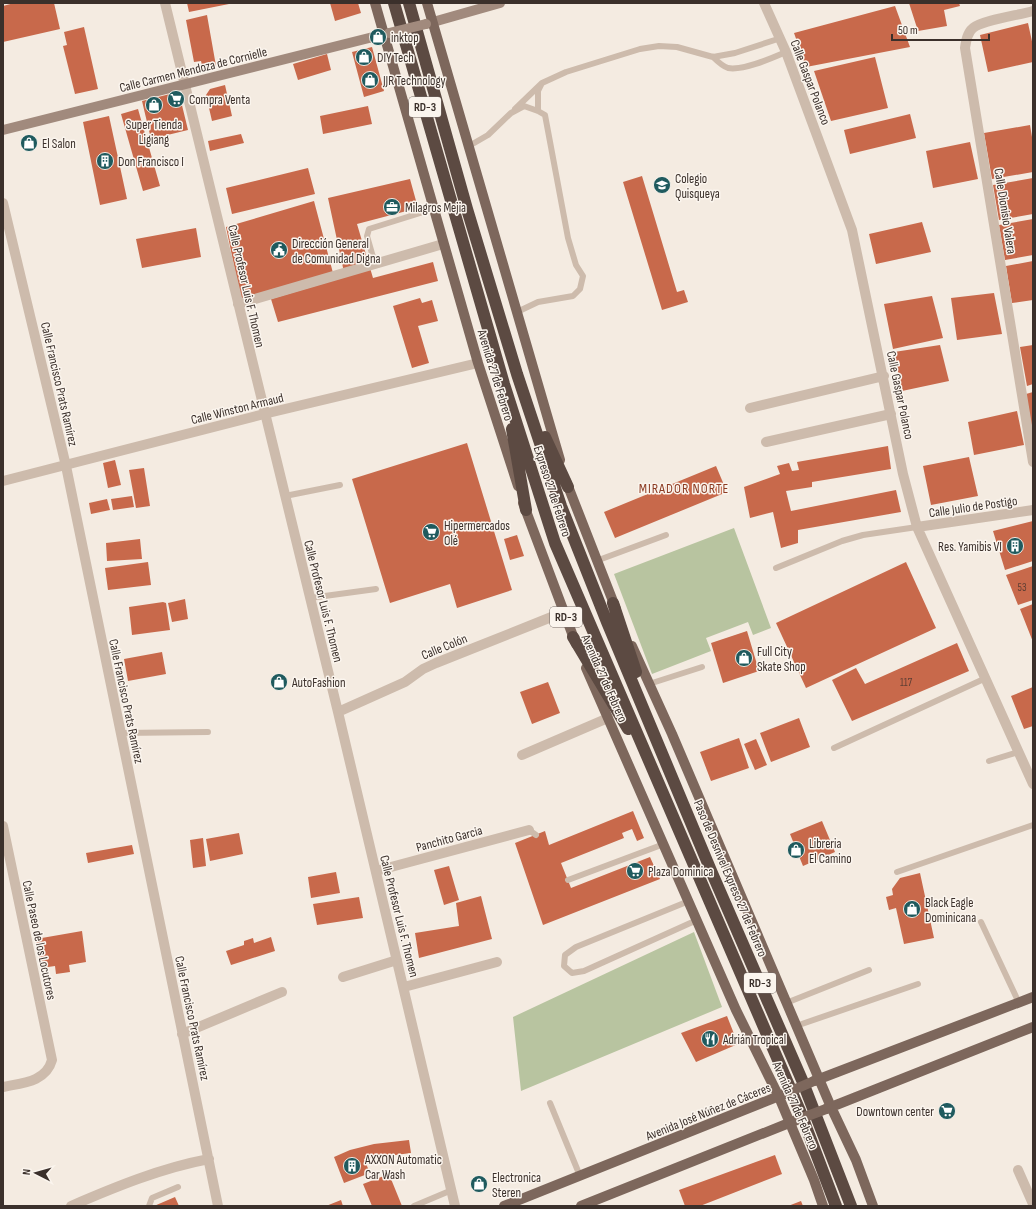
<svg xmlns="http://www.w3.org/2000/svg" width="1036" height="1209" font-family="'Sofia Sans Condensed',sans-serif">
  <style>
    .green { fill: #b8c4a0 }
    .building { fill: #c8694b }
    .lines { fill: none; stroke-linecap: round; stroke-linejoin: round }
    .lane { stroke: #cdbbac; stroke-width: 6 }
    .street { stroke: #cdbbac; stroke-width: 10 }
    .secondary { stroke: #a18a7d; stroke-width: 10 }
    .primary { stroke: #7d675c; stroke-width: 10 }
    .highway { stroke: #5c4a42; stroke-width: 12 }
    .secondary-bridge { stroke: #a18a7d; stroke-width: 10 }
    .primary-bridge { stroke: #7d675c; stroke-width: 10 }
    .labels { text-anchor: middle; stroke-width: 3; stroke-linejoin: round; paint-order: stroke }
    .number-label { font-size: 11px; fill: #5e3e33 }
    .shield { fill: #fbf5ee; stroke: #756b66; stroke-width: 1 }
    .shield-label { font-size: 12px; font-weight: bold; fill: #3b302b }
    .poi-label { font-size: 13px; fill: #3b302b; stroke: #fbf5ee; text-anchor: start }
    .street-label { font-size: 13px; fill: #3b302b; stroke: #fbf5ee }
    .neighbourhood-label { font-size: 14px; letter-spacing: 1px; fill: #8c3b22; stroke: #fbf5ee }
  </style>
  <rect width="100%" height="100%" fill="#f4ebe1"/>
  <path class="green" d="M734,528L771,628L753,635L748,622L706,638L711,651L652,674L614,574Z
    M694,932L722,1007L521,1091L513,1017Z"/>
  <path class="building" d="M14,3H54L60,29L3,42V6Z
    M187,3H229V4L189,12Z
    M330,3H358L361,13L335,21Z
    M909,3H959L960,6L944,10L947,26L918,31Z
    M895,6L910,47L806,67L794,33Z
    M207,15L216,66L203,69L201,61L194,62L186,20Z
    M1028,23L1033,46V62L988,72L980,35Z
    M84,27L98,89L75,94L63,46L67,45L64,32Z
    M372,47L384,91L364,97L352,52Z
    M327,54L331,70L298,80L293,64Z
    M875,57L888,108L831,121L814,71Z
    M225,85L232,116L212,121L206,95L210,89Z
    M174,93L180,97L188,130L151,139L142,101Z
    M368,106L372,124L323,134L320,116Z
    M138,109L160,186L143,191L121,114Z
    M910,114L916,138L850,154L844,130Z
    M109,116L127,199L100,205L83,122Z
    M1030,125L1033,143V172L992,179L984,133Z
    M241,134L244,143L210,151L208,141Z
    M970,142L978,179L933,188L926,151Z
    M308,168L315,194L232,214L226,188Z
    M642,176L677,292L684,290L688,302L662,310L623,182Z
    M1033,178V214L999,220L993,185Z
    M410,179L418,208L357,224L373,278L433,262L438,281L278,322L271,299L345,277L328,198Z
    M314,201L333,273L241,299L226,227Z
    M1033,219V255L1005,260L999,225Z
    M922,222L931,252L876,264L869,234Z
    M196,228L201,257L142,268L136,239Z
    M1033,261V300L1012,303L1006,266Z
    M994,293L1002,334L957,340L951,298Z
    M932,296L943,338L893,349L884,304Z
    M420,298L422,303L432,300L438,321L418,326L429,363L412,368L393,306Z
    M940,345L949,381L902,391L894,352Z
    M1033,345V384L1027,386L1020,347Z
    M1033,392V430H1032L1026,394Z
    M1017,411L1024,445L974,455L968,422Z
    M467,443L512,590L457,608L450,584L390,603L352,479Z
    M888,446L891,469L812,482V487L786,491L791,511L896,490L901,512L798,530V543L781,548L773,512L750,518L744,487L780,474L777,466L789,463L792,471L799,470L797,462Z
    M969,457L978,496L931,505L923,466Z
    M115,460L121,485L108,488L103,463Z
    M716,466L727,492L615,538L604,512Z
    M144,468L150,506L136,508L129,470Z
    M132,496L134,507L113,510L111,499Z
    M107,499L110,510L91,514L89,503Z
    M1033,521V561L1005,570L993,531Z
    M517,535L524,556L510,560L504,539Z
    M140,539L142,559L107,561L106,543Z
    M148,562L151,585L108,590L105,568Z
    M906,562L936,628L806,688L776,623Z
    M1033,566V600L1018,605L1006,575Z
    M185,599L188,619L172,622L168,603Z
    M163,602L166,603L170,630L132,635L129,607Z
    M1033,604V642L1020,609Z
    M747,631L759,671L723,683L711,643Z
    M957,643L969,671L852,721L832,680L856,668L865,684Z
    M162,652L166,674L128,681L124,659Z
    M548,682L560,713L532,724L520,692Z
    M1033,687V726L1024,729L1011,696Z
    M799,718L810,747L771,762L760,733Z
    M739,738L749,768L711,781L700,752Z
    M756,739L767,765L755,770L744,744Z
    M633,811L644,838L637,841L632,829L622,833L624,838L561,863L571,888L650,857L660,879L543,925L515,843L545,831L549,845Z
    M822,821L835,852L803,866L790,834Z
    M239,833L243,854L210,861L206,839Z
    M203,838L206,866L193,868L190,840Z
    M132,845L134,854L88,863L86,853Z
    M449,866L459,900L444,905L434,870Z
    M336,872L340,893L311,898L308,877Z
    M920,873L934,938L904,944L896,908L889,910L886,897L893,895L892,889L900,878Z
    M481,896L492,939L419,958L415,933L459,926L456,903Z
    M359,897L363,918L317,925L313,904Z
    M82,931L86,962L69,965L70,972L56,974L55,966L41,968L36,939Z
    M271,937L275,951L231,965L226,951L244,945V941L253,938L254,943Z
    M727,1016L738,1044L696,1062L681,1033Z
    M409,1140L411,1153L364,1159L370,1173L344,1183L334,1157L350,1150L374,1144Z
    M775,1155L782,1174L700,1206H685L679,1190Z
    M389,1174L402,1206H372L363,1184Z
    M175,1197L179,1206H154Z
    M341,1200L343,1206H326Z
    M801,1201L803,1206H788Z"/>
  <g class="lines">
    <path class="lane" d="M713,57C717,61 722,66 728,68C743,71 772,58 786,52
      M515,109L542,83L566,72L640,49L659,46L677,47L713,57L735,53L781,38
      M538,111V91L541,85
      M469,146L488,135L511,113L524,106L538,111L545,115L568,238L576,265L583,276L580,289L573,296L538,302L517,312
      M375,264L367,236L369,229L433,209
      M285,496L340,485
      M596,561L666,535
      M776,568L842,541L863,535L917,527
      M310,598L376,589
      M649,684L702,667
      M121,733L208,732
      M834,748L986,678
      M989,761L1018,752
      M529,830L536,835
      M897,872L1033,825
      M568,880L664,844
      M689,901L576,947L565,955L564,966L572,973L584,971L697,920
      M981,922L1019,1003
      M786,1003L869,970
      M796,1026L918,984
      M550,1103L580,1176
      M149,1206L152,1198L178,1187
      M414,1206L452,1190"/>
    <path class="street" d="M165,3L338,712L455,1206
      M764,3L786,52L852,230L903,474L917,527L1033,784
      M1033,11C1020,15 982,20 973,28C967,33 966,41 965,48L1033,462
      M3,203L66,466L218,1206
      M238,304L443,244
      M750,408L884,376
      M766,442L891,414
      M3,481L264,414L478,363
      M917,527L1033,510
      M338,712L405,682L423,669L436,663L564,612
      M522,755L608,718
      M3,826L52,1060C46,1082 22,1083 3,1087
      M376,871L529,830
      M343,977L397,960
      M404,987L497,962
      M182,1034L282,992
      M1018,1170L1033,1204
      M71,1206C115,1187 161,1168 209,1159"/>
    <path class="secondary" d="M426,24L500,3
      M3,130L389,33"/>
    <path class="primary" d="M375,3L478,363L518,486
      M427,3L560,460
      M566,481L616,609
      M523,503L576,644
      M632,646L672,734L831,1107L856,1160L873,1206
      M586,668L736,1010L779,1097L814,1180L823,1206
      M814,1081L1033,997
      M826,1109L1033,1027
      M504,1206L784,1094
      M581,1206L794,1121"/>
    <path class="highway" d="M394,3L504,384L555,543L800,1111L836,1206
      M409,3L467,209L517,374L561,506L607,622L712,873L802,1080L851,1206
      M512,429L526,510
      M545,437L568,487
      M613,603L636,672
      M573,637L628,729"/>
    <path class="secondary-bridge" d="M389,33L426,24"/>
    <path class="primary-bridge" d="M784,1094L814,1081
      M794,1121L826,1109"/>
  </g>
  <defs>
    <g id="shop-disc" transform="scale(0.9)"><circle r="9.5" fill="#1f5a5e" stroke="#fbf5ee"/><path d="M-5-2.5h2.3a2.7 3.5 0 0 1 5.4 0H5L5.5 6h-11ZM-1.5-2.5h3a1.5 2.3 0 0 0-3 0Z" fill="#fff"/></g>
    <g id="supermarket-disc" transform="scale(0.9)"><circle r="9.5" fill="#1f5a5e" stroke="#fbf5ee"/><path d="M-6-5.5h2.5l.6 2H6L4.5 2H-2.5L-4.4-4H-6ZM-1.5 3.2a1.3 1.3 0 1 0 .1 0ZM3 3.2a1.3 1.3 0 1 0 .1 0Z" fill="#fff"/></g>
    <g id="building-disc" transform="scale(0.9)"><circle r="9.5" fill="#1f5a5e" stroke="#fbf5ee"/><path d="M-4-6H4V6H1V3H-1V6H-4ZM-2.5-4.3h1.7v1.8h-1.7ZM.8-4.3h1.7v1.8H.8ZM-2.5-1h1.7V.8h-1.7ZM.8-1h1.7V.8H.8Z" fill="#fff"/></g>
    <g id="school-disc" transform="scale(0.9)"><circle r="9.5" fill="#1f5a5e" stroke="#fbf5ee"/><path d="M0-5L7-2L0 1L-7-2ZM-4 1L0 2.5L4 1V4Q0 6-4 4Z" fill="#fff"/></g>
    <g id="office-disc" transform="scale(0.9)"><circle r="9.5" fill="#1f5a5e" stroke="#fbf5ee"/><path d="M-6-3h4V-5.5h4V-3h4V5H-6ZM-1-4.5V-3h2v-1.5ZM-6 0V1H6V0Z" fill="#fff"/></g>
    <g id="civic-disc" transform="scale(0.9)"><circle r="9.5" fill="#1f5a5e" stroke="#fbf5ee"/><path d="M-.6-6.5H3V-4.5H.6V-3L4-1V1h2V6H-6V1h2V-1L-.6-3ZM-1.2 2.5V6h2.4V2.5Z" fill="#fff"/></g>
    <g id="restaurant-disc" transform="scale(0.9)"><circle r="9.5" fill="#1f5a5e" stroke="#fbf5ee"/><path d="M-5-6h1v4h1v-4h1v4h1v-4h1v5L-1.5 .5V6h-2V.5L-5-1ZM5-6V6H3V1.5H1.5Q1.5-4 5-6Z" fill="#fff"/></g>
  </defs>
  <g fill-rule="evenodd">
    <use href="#shop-disc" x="378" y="37"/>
    <use href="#shop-disc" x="364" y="57"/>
    <use href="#shop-disc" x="370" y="80"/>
    <use href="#supermarket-disc" x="176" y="99"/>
    <use href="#shop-disc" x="154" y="105"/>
    <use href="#shop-disc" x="29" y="143"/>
    <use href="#building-disc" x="105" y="161"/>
    <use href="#school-disc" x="662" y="185"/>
    <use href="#office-disc" x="392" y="207"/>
    <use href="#civic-disc" x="279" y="250"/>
    <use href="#supermarket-disc" x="431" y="532"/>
    <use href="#building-disc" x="1015" y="546"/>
    <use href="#shop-disc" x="744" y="658"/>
    <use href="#shop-disc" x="279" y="682"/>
    <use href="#shop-disc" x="796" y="850"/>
    <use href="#supermarket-disc" x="635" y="871"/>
    <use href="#shop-disc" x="912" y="909"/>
    <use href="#restaurant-disc" x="710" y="1039"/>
    <use href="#supermarket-disc" x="947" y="1111"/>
    <use href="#building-disc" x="352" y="1166"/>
    <use href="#shop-disc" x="479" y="1184"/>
  </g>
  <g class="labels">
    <g class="number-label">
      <text x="1022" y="591">53</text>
      <text x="906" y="686">117</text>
    </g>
    <g class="shield">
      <rect x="409" y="97" width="32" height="20" rx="3"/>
      <rect x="550" y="607" width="32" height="20" rx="3"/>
      <rect x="744" y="973" width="32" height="20" rx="3"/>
    </g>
    <g class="shield-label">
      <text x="425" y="111">RD-3</text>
      <text x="566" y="621">RD-3</text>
      <text x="760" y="987">RD-3</text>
    </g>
    <g class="poi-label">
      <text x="391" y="42">inktop</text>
      <text x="377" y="62">DIY Tech</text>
      <text x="383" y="85">JJR Technology</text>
      <text x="189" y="104">Compra Venta</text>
      <text x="154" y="129" text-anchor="middle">Super Tienda<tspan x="154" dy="15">Ligiang</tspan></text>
      <text x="42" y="148">El Salon</text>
      <text x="118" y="166">Don Francisco I</text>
      <text x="675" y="183">Colegio<tspan x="675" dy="15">Quisqueya</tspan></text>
      <text x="405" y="212">Milagros Mejia</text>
      <text x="292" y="248">Dirección General<tspan x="292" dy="15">de Comunidad Digna</tspan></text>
      <text x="444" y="530">Hipermercados<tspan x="444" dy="15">Olé</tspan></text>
      <text x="1002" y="551" text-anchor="end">Res. Yamibis VI</text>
      <text x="757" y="656">Full City<tspan x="757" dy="15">Skate Shop</tspan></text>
      <text x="292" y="687">AutoFashion</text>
      <text x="809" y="848">Libreria<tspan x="809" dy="15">El Camino</tspan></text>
      <text x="648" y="876">Plaza Dominica</text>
      <text x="925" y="907">Black Eagle<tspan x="925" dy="15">Dominicana</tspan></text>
      <text x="723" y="1044">Adrián Tropical</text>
      <text x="934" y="1116" text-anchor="end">Downtown center</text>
      <text x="365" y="1164">AXXON Automatic<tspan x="365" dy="15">Car Wash</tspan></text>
      <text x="492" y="1182">Electronica<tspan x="492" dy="15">Steren</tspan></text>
    </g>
    <g class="street-label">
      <text transform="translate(193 69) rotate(-14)" y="5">Calle Carmen Mendoza de Cornielle</text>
      <text transform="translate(811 82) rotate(69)" y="5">Calle Gaspar Polanco</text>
      <text transform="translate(1006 211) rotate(81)" y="5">Calle Dionisio Valera</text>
      <text transform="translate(247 286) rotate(77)" y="5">Calle Profesor Luis F. Thomen</text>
      <text transform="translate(496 375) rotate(73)" y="5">Avenida 27 de Febrero</text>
      <text transform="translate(60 384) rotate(77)" y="5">Calle Francisco Prats Ramírez</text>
      <text transform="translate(901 395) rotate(78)" y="5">Calle Gaspar Polanco</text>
      <text transform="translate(237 408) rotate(-14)" y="5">Calle Winston Armaud</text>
      <text transform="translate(553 491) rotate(72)" y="5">Expreso 27 de Febrero</text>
      <text transform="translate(973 506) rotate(-8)" y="5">Calle Julio de Postigo</text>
      <text transform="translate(324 601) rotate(76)" y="5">Calle Profesor Luis F. Thomen</text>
      <text transform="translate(444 646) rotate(-22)" y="5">Calle Colón</text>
      <text transform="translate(605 678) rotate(66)" y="5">Avenida 27 de Febrero</text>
      <text transform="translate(127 701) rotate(78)" y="5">Calle Francisco Prats Ramírez</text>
      <text transform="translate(449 838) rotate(-15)" y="5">Panchito Garcia</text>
      <text transform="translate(731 878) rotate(67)" y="5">Paso de Desnivel Expreso 27 de Febrero</text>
      <text transform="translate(400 916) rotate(76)" y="5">Calle Profesor Luis F. Thomen</text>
      <text transform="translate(40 940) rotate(78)" y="5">Calle Paseo de los Locutores</text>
      <text transform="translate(193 1018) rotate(78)" y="5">Calle Francisco Prats Ramírez</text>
      <text transform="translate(796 1105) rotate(66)" y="5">Avenida 27 de Febrero</text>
      <text transform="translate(708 1111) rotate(-22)" y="5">Avenida José Núñez de Cáceres</text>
    </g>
    <g class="neighbourhood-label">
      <text x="684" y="493">MIRADOR NORTE</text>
    </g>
  </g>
  <rect width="1036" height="1209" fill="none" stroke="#3b302b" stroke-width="8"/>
  <g transform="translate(36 1173) rotate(276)" stroke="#fbf5ee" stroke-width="3" paint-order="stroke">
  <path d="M0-3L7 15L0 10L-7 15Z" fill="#3b302b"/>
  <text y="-6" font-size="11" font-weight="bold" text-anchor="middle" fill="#3b302b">N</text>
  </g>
  <path d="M892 34v6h97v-6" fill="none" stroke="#3b302b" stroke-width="2"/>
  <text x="898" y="34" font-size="12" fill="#3b302b" stroke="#fbf5ee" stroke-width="3" paint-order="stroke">50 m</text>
</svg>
